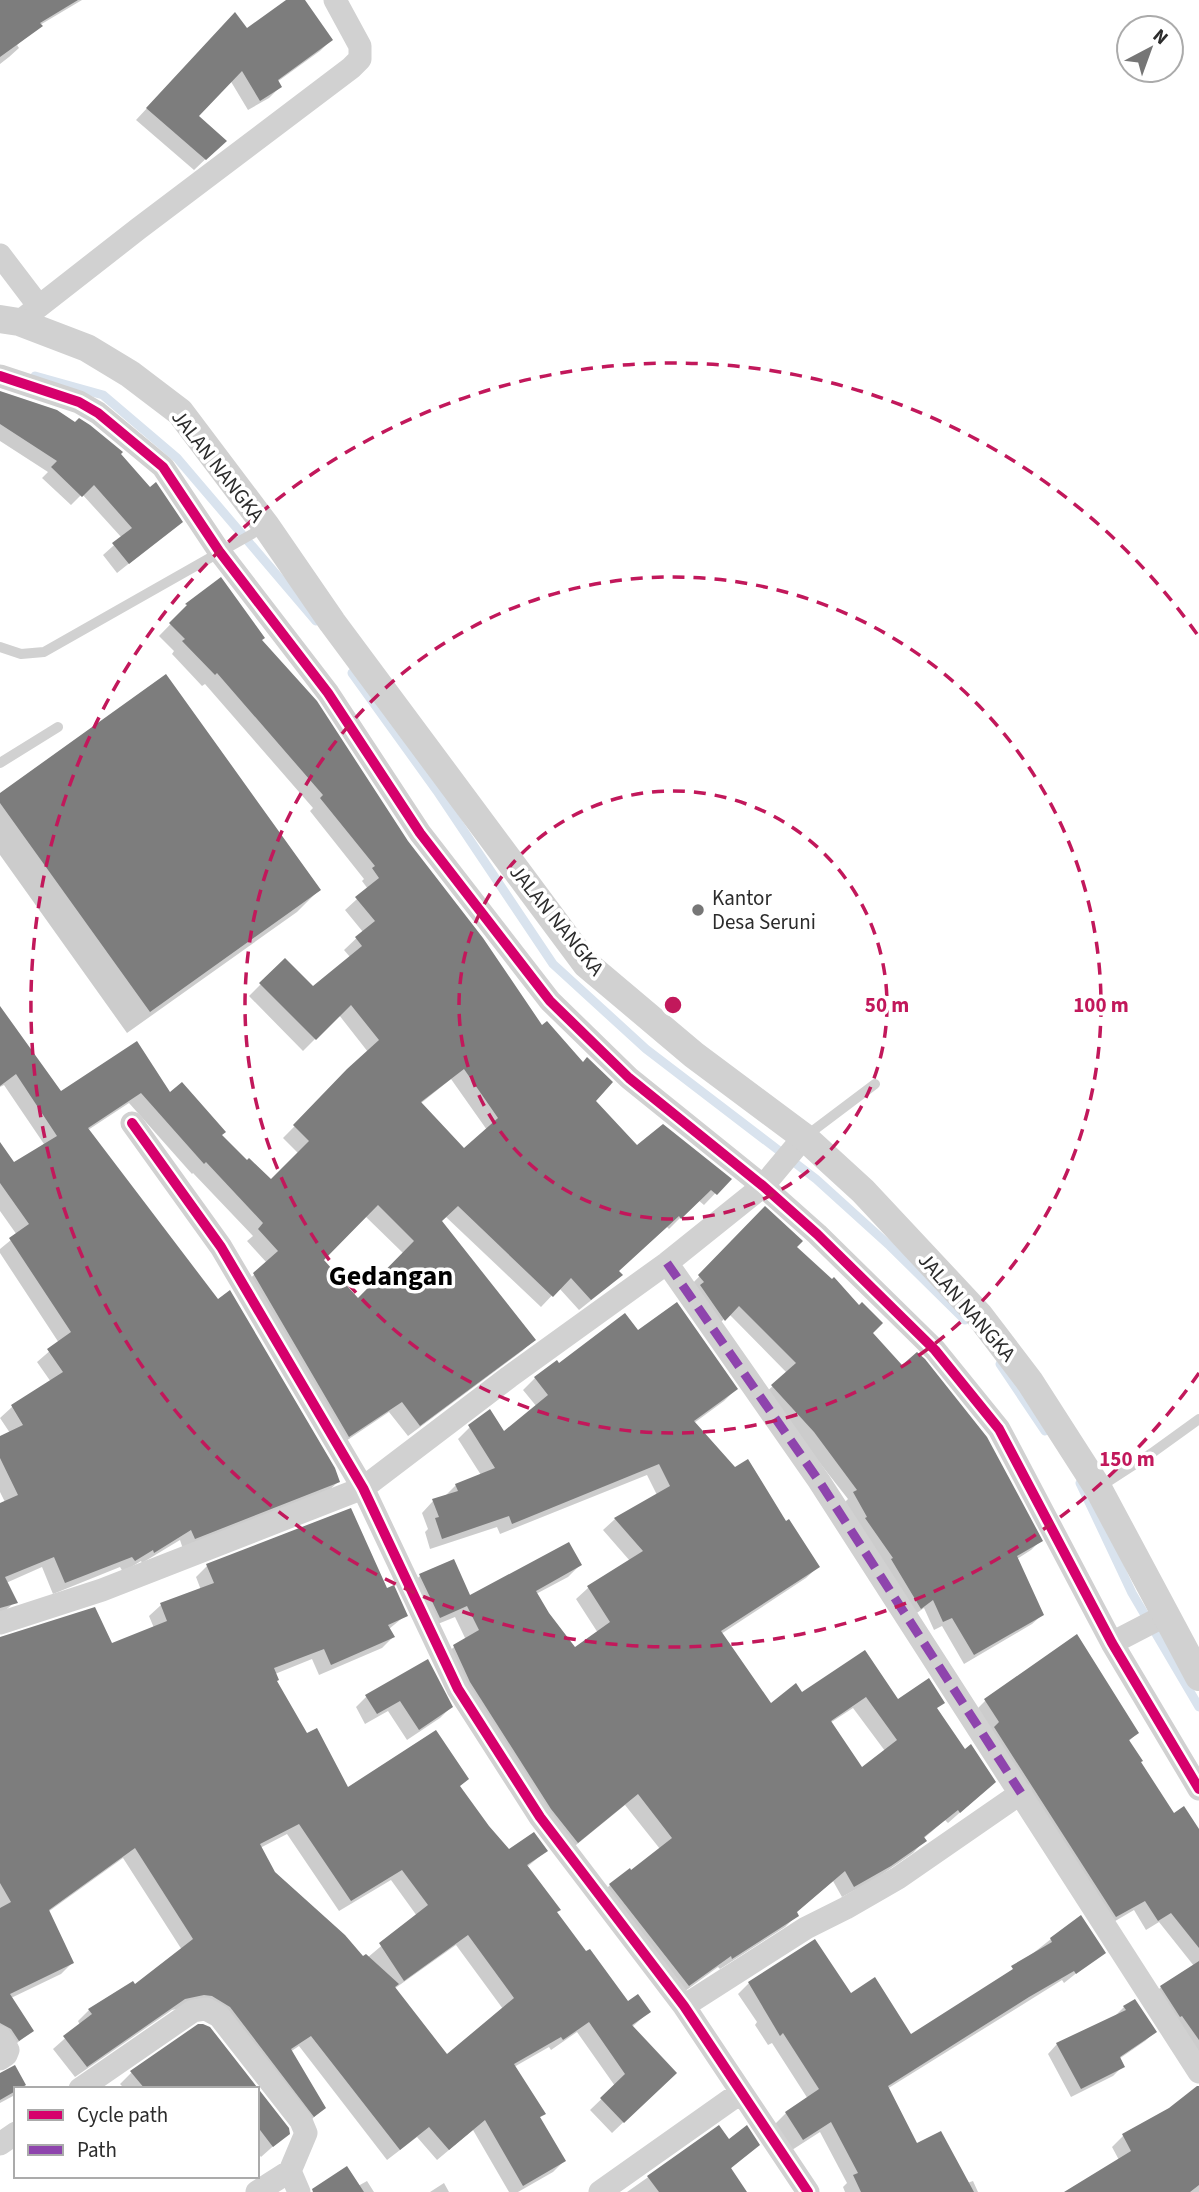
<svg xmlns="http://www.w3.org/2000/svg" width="1199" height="2192" font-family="'Source Sans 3',sans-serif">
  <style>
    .shadow { fill: #0003; fill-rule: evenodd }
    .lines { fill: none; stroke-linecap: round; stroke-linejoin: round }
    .stream { stroke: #d9e3ee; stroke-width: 9 }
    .building { fill: #7d7d7d; fill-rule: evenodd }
    .service { stroke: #d1d1d1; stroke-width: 10 }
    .minor { stroke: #d1d1d1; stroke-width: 23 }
    .tertiary { stroke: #d1d1d1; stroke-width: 28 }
    .quiet { stroke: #8e44ad; stroke-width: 9; stroke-dasharray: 18 9; stroke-linecap: butt }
    .cycleway-casing { stroke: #fff; stroke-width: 15 }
    .cycleway { stroke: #d6006c; stroke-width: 10 }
    .ring { fill: none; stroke: #c2185b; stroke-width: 3.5; stroke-dasharray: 12 9 }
    .poi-dot { fill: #767676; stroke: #fff; stroke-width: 2.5 }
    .labels { text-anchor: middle; stroke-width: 7; stroke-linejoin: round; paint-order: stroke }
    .street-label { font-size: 21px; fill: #2c2c2c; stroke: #fff }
    .poi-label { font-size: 21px; fill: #2c2c2c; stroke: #fff; text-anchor: start }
    .district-label { font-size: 28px; font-weight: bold; fill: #000; stroke: #fff }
    .centre { fill: #c2185b; stroke: #fff; stroke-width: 3.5 }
    .ring-label { font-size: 21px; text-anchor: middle; font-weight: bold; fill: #c2185b; stroke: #fff; stroke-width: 7; stroke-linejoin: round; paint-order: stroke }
  </style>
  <rect width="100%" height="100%" fill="#fff"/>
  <path class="shadow" d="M0,0H82L40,25L17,45L19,48L9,57L0,64Z
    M289,0H303L331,40L320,51L277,82L280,87L269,98L248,110L230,80L197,116L214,151L194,170L136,120L224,25L246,30Z
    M0,392L119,453L181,522L117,573L103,555L122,538L82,494L71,505L42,478L48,472L0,441Z
    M192,602L260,640L593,1101L637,1148L729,1179L704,1205L698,1200L669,1229L667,1227L618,1271L620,1275L609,1286L579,1310L559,1288L541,1307L446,1217L440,1222L534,1340L522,1351L408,1436L389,1412L337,1447L242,1286L267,1263L247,1241L253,1236L193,1173L192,1174L129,1103L88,1130L338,1482L326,1493L183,1549L180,1540L142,1563L141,1561L123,1572L120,1567L53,1594L42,1567L6,1583L15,1602L0,1615V1505L5,1502L0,1492V1438L10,1433L0,1418L12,1407L51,1382L37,1362L59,1343L0,1253V1249L17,1235L0,1211V1167L14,1165L44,1144L4,1085L0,1087V1009L60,1094L136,1044L170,1094L220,1135L247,1163L271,1181L298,1153L283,1138L368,1052L339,1015L303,1051L249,996L285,960L313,988L350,957L344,950L363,932L345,910L368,889L362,881L364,879L310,811L313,808L205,684L202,686L172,654L174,651L159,636ZM451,1079L487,1130L464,1150L420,1104ZM365,1216L404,1254L358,1300L322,1260Z
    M0,795L319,890L297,912L127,1033L0,855Z
    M765,1209L794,1247L871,1333L1040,1541L1031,1550L1017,1559L1042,1615L1032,1624L964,1664L942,1626L934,1630L924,1608L911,1617L844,1503L848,1499L790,1425L763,1395L787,1373L729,1314L714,1329L690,1286Z
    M638,1333L736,1389L724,1401L694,1423L785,1523L818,1567L806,1578L721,1634L771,1705L802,1694L864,1652L898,1702L936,1709L982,1793L948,1823L945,1820L923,1839L924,1841L913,1853L877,1878L842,1897L833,1881L795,1913L797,1915L785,1927L720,1969L718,1967L677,1997L598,1897L610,1885L630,1870L631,1872L660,1849L625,1805L565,1854L442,1658L454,1647L466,1640L455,1617L428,1628L408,1587L420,1576L469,1597L580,1565L568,1577L536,1594L547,1614L575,1649L598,1633L576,1599L588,1588L630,1561L603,1530L615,1519L657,1495L647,1475L500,1534L497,1527L430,1549L425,1532L428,1529L422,1513L433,1501L444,1497L456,1485L481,1475L458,1439L470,1427L503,1434L537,1407L523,1390L535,1378ZM853,1708L885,1751L862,1770L830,1723Z
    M207,1566L386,1591L406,1615L389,1629L393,1637L382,1648L319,1675L312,1659L275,1674V1682L306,1735L348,1790L459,1787L488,1827L509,1851H546L527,1867L555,1913L586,1954L628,2003L649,2012L632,2027L675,2073L612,2133L590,2110L615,2086L577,2032L551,2050L549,2047L514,2067L543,2114L539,2118L564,2161L553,2172L518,2192H509L473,2130L437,2160L417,2137L387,2160L299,2046L290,2052L324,2108L312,2119L219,2018L191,2006L172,2010L75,2077L53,2049L80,2025L78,2021L89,2010L135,1986L182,1950L123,1858L48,1912L72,1963L61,1974L11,1998L32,2031L7,2051L0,2042V1642L111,1645L154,1628L149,1616L161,1605L201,1590L196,1577ZM287,1834L339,1911L391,1880L417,1916L367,1958L362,1959L273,1874L260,1848ZM456,1945L503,2009L447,2056L394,1989Z
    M1076,1636L1137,1733L1128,1742L1139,1762L1173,1815L1199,1832V2053L1150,1998L1161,1987L1194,1966L1159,1922L1146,1930L1134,1910L1105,1927L974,1712L985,1701Z
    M367,1696L451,1707L440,1718L407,1740L388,1711L365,1724L356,1707Z
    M1051,1939L1103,1952L1064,1983L1062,1980L887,2089L917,2145L967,2183L973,2181L978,2192H845L843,2187L847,2183L820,2132L792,2150L775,2124L786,2113L808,2099L772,2043L768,2045L755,2025L757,2022L738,1994L749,1983L814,1942L850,1995L910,2036L1002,1978Z
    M1124,2007L1155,2032L1145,2041L1119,2059L1123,2066L1113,2076L1071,2097L1048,2054L1057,2044L1115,2016Z
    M199,2026L255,2089H125L120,2084L131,2073Z
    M0,2075L24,2084L20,2089H16L13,2096L0,2103Z
    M1199,2087V2192H1066L1119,2160L1112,2147L1123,2136L1170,2109Z
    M257,2092L288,2133L261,2157L257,2152Z
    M718,2128L728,2141L758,2145L729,2170L745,2192H627Z
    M367,2181L374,2192H312L358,2186Z
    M444,2183L449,2192H430Z"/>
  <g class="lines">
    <path class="stream" d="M35,376L103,395L177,458L316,621
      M352,673L437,791L553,964L646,1049L816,1179L890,1246L965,1320
      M1000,1364L1045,1431
      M1080,1483L1132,1593L1199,1707"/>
  </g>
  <path class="building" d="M0,0H78L40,23L43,26L0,57Z
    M286,0H305L333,40L278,80L282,87L260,101L242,71L199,116L227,141L206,160L146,108L235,12L247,28Z
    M0,391L57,410L75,422L79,418L90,425L123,452L121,454L150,487L156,482L183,522L129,564L112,543L132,528L94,485L82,497L51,467L57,461L0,424Z
    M221,577L265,638L262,640L317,701L408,841L483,938L542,1025L547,1021L583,1062L587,1057L613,1082L596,1101L637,1145L663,1124L732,1179L717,1195L711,1190L681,1219L679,1216L619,1271L623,1275L591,1300L571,1278L553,1297L458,1206L442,1221L536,1340L420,1426L402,1402L349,1437L253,1273L278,1251L258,1229L263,1223L206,1162L204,1164L141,1093L88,1128L218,1299L230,1290L335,1468L340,1482L195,1539L191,1530L154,1553L153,1550L135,1561L132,1557L65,1583L54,1557L5,1577L18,1603L0,1608V1503L18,1495L0,1458V1436L23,1425L11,1405L63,1372L47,1349L71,1332L9,1238L29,1224L0,1183V1142L14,1162L57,1136L16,1074L0,1086V1006L61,1091L137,1041L170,1092L182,1082L226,1132L222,1135L247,1160L249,1158L271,1179L309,1141L293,1125L347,1069L379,1040L351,1005L316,1040L259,983L285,958L313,986L362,946L355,937L375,921L355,897L379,878L372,868L375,866L320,798L323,795L217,673L215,675L182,641L185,639L169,623L187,605L185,604ZM464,1069L498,1118L464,1148L421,1102ZM378,1205L414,1241L358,1298L324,1260Z
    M166,674L321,890L150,1012L0,803V793Z
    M765,1206L803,1241L797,1247L832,1279L834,1277L859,1305L862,1302L883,1323L873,1333L902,1365L917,1352L925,1359L987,1437L1043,1541L1017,1556L1044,1615L974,1655L952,1618L943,1622L933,1600L921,1609L891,1559L893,1558L865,1518L867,1517L853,1492L857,1490L814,1432L771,1385L796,1363L739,1306L725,1321L700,1285L704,1282L698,1275Z
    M677,1302L738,1389L694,1421L735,1467L748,1459L786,1521L789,1519L820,1567L721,1631L771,1703L796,1683L802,1692L865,1650L898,1699L929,1678L945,1703L937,1708L965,1749L971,1744L996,1782L960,1813L958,1810L924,1837L927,1841L891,1866L854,1887L845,1871L797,1912L799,1916L732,1959L731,1956L689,1986L609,1884L630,1868L631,1870L672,1838L638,1794L578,1843L551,1809L470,1682L453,1645L479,1630L467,1606L440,1618L419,1574L454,1559L470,1595L569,1542L582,1565L536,1591L549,1613L575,1647L610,1622L587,1586L643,1551L614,1518L670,1486L659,1464L512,1524L509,1516L442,1539L435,1518L439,1517L432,1499L458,1491L455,1484L495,1468L468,1425L490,1409L504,1431L548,1395L534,1377L557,1360L559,1363L625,1313L638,1330ZM866,1697L897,1740L862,1767L831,1721Z
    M351,1508L387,1588L394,1585L408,1616L388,1625L395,1637L331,1665L324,1649L274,1668L279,1680L277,1681L307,1733L317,1728L348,1787L436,1730L469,1779L460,1786L489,1826L509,1849L534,1832L548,1851L527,1865L561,1910L557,1912L586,1951L590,1949L628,2001L638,1994L651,2012L632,2025L677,2073L624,2123L600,2098L625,2074L589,2022L563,2040L561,2037L514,2064L546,2114L540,2117L566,2161L523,2186L485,2120L449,2150L429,2127L400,2150L311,2036L291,2049L326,2108L314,2117L230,2007L212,1996L204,1995L185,1999L87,2067L63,2036L92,2014L88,2009L133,1981L135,1984L193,1939L135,1848L49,1910L74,1963L10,1994L34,2031L19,2041L11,2029L0,2023V1908L11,1902L0,1883V1637L95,1607L112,1643L167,1621L160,1603L214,1583L206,1564ZM299,1824L351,1901L402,1870L428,1905L379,1943L404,1981L468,1935L514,1998L447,2054L395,1987L399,1984L366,1954L363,1956L345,1935L275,1872L260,1844Z
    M1077,1634L1139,1733L1129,1740L1143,1761L1141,1762L1174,1813L1184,1806L1199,1829V1948L1171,1913L1158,1921L1145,1901L1116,1917L994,1727L999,1722L984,1699Z
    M428,1659L453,1707L419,1730L400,1701L377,1714L365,1695Z
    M1081,1915L1106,1953L1076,1974L1074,1971L1029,1997L888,2086L917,2143L941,2131L974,2192H861L853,2175L858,2173L831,2122L803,2140L785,2112L819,2089L783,2033L780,2036L748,1982L815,1939L851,1993L875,1977L911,2034L1013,1969L1011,1966L1052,1942L1050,1938Z
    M1199,1961V2040L1182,2016L1180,2017L1160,1986Z
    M1135,1999L1157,2032L1120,2057L1125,2067L1081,2089L1056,2043L1126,2010L1123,2006Z
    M198,2024H203L210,2027L289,2128L290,2134L273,2147L257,2126V2089H145L130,2071Z
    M15,2065L26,2085L0,2100V2073Z
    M1197,2086H1199V2185L1190,2192H1064L1131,2151L1122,2134L1169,2108Z
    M719,2125L729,2139L747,2125L760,2145L731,2168L747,2192H659L647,2176Z
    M347,2166L364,2192H313L312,2189Z"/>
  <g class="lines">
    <path class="service" d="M0,647L21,654L44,652L266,526
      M0,763L58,727
      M806,1136L875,1084
      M1098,1488L1152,1453L1199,1419"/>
    <path class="minor" d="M0,255L38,305
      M19,322L138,229L351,68L360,59V46L335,0
      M0,376L79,402L98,413L163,467L219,551L328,693L420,833L550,1001L629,1078L763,1186L817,1234L935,1350L999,1429L1112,1643L1199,1789
      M132,1123L221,1247L363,1488L458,1689L540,1817L684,2006L808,2192
      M667,1263L819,1481L1199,2072
      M0,1623L102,1590L363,1488L509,1377L667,1263L763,1186L804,1137
      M1112,1643L1166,1615
      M684,2006L806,1928L846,1908L898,1878L1021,1793
      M0,2037L8,2050L6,2055L0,2059
      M80,2089L193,2011L206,2009L219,2016L301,2121L306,2133L290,2171L299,2192
      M0,2144L16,2133
      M257,2192L290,2171
      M600,2192L740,2093"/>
    <path class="tertiary" d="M0,319L19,322L87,348L130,374L180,412L266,526L332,622L586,964L694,1055L804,1137L863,1191L979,1315L1030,1382L1098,1488L1199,1677"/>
    <path class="quiet" d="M667,1263L819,1481L1021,1793"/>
    <g class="cycleway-casing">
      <path id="cycleway" d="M0,376L79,402L98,413L163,467L219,551L328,693L420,833L550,1001L629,1078L763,1186L817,1234L935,1350L999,1429L1112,1643L1199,1789
        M132,1123L221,1247L363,1488L458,1689L540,1817L684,2006L808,2192"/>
    </g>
    <use href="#cycleway" class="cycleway"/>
  </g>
  <g class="ring">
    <circle cx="673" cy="1005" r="214"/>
    <circle cx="673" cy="1005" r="428"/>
    <path d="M1199 1373A642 642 0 1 1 1199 637"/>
  </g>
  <circle class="poi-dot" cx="698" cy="910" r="7"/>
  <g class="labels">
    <g class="street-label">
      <text transform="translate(218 466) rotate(52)" y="7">JALAN NANGKA</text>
      <text transform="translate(557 920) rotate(51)" y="7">JALAN NANGKA</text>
      <text transform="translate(967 1307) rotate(49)" y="7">JALAN NANGKA</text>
    </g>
    <g class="poi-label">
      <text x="712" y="905">Kantor<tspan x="712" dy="24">Desa Seruni</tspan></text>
    </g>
    <g class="district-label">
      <text x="391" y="1285">Gedangan</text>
    </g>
  </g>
  <circle cx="673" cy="1005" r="10" class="centre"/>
  <g class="ring-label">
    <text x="887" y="1012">50 m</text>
    <text x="1101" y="1012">100 m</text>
    <text x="1127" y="1466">150 m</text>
  </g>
  <rect x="14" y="2087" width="245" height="91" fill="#ffffff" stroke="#ababab" stroke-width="2"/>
  <rect x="28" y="2110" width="35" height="10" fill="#d6006c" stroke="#ababab" stroke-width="2"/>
  <text x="77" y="2122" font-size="21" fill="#2c2c2c">Cycle path</text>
  <rect x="28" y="2145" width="35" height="10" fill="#8e44ad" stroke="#ababab" stroke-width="2"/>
  <text x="77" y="2157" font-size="21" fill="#2c2c2c">Path</text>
  <g transform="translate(1150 49) rotate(41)"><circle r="33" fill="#ffffff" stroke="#ababab" stroke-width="2"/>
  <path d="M0-5L12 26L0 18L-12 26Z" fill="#767676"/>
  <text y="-10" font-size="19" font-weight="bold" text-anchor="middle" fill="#2c2c2c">N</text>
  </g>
</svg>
